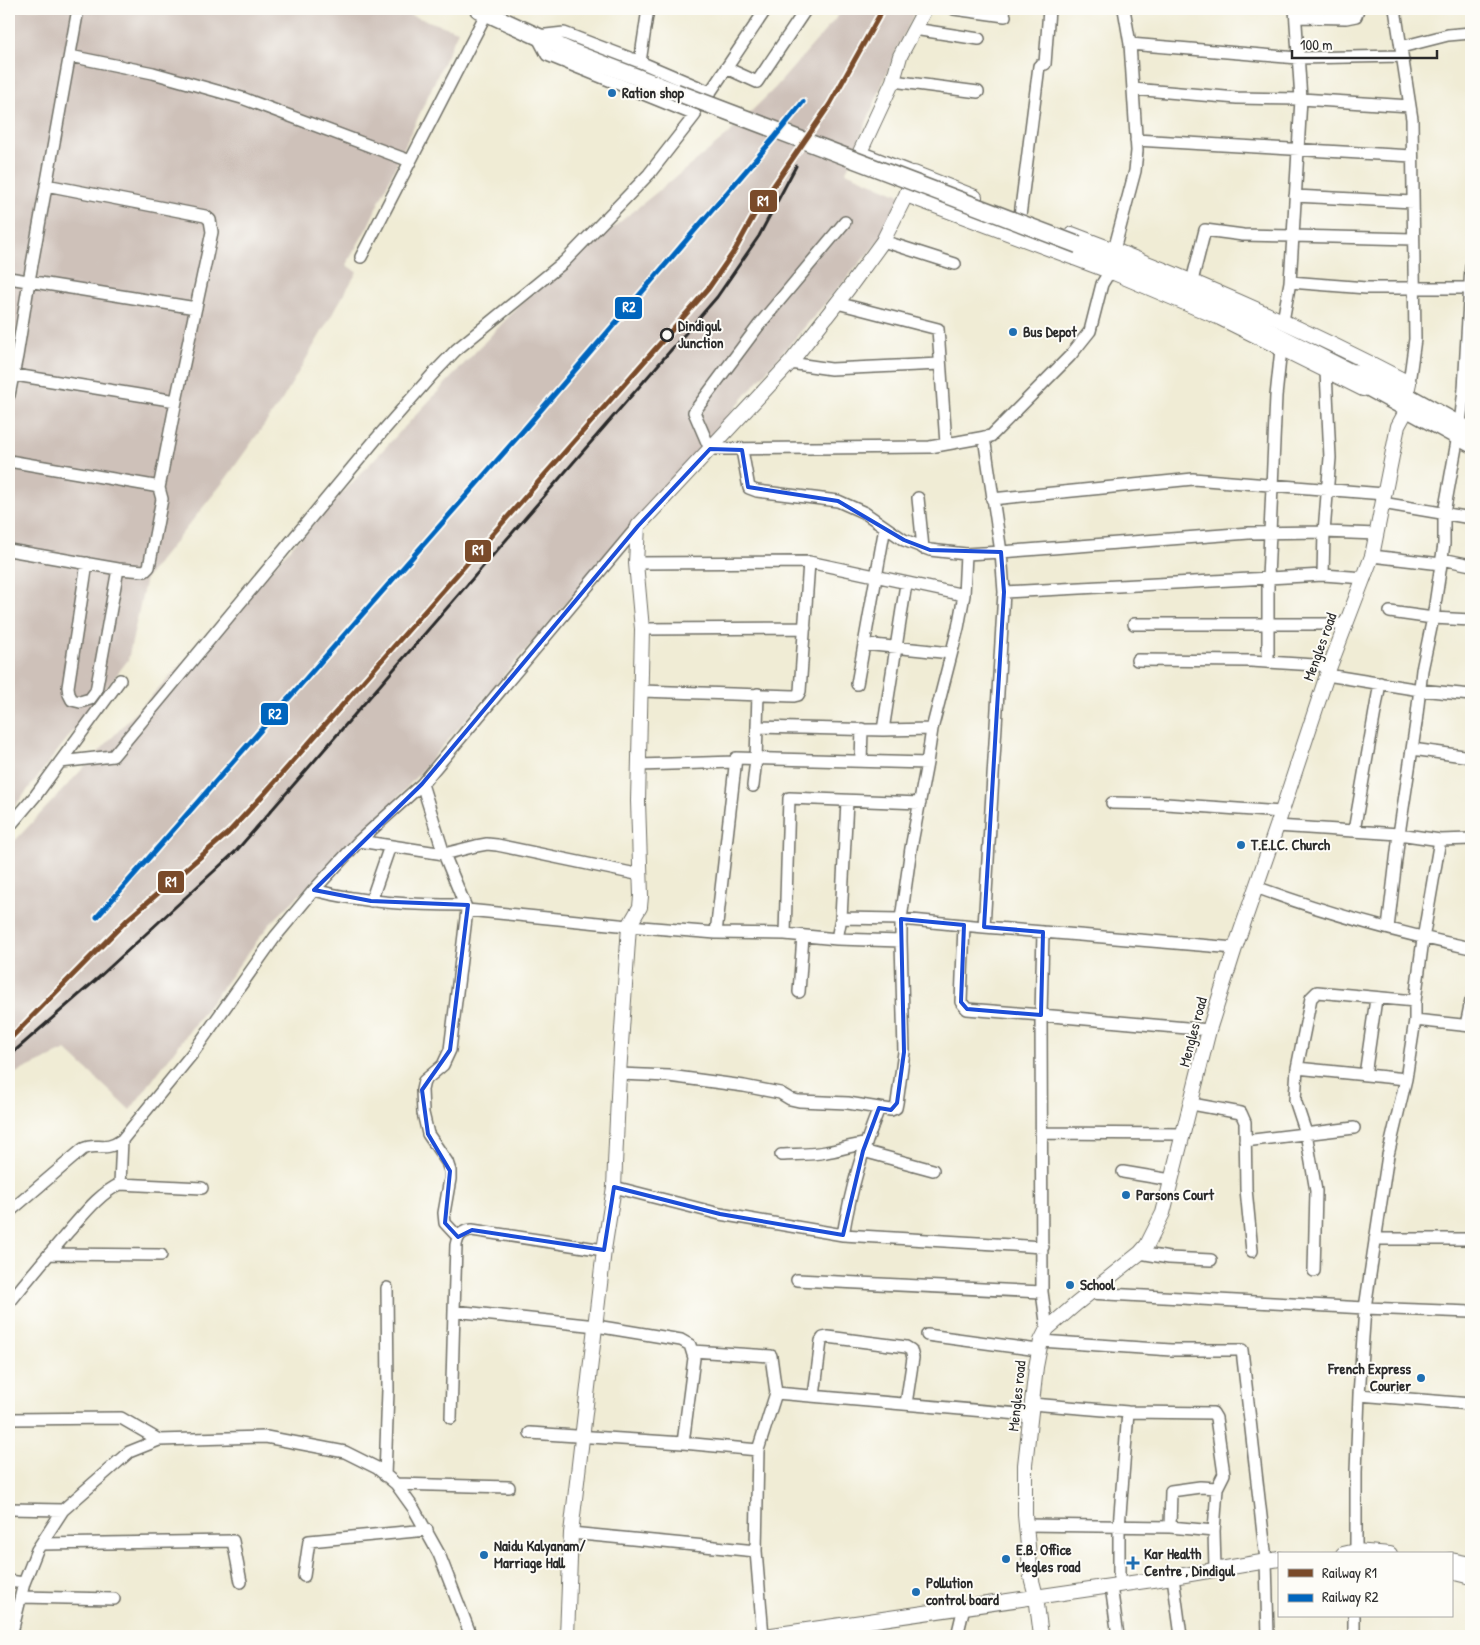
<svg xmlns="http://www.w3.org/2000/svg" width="1480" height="1645" font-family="'Patrick Hand',sans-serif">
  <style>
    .industrial { fill: #cec1b9 }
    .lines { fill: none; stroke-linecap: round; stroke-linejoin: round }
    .minor-casing { stroke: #706f66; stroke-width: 14 }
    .major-casing { stroke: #706f66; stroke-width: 16 }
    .highway-casing { stroke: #706f66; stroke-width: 19 }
    .minor { stroke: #fff; stroke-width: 11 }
    .major { stroke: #fff; stroke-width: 14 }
    .highway { stroke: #fff; stroke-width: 16 }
    .rail { stroke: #2b2b2b; stroke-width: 3 }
    .highway-bridge-casing { stroke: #706f66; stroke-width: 19; stroke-linecap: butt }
    .highway-bridge { stroke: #fff; stroke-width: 16 }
    .rail-1-casing { stroke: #fdfcf7; stroke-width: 9 }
    .rail-2-casing { stroke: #fdfcf7; stroke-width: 9 }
    .rail-1 { stroke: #7a4b2a; stroke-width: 5 }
    .rail-2 { stroke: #0065bd; stroke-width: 5 }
    .marked { fill: none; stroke: #1d4ed8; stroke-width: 4; stroke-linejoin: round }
    .poi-dot { fill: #1f6fb2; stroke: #fdfcf7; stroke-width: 2 }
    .stop-dot { fill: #fdfcf7; stroke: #2b2b2b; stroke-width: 2.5 }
    .labels { text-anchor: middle; stroke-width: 4; stroke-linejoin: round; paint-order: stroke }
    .poi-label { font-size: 15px; font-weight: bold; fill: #2b2b2b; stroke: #fdfcf7; text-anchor: start }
    .stop-label { font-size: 15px; font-weight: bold; fill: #2b2b2b; stroke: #fdfcf7; text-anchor: start }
    .street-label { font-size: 15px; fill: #2b2b2b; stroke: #fdfcf7 }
    .line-badge { stroke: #fdfcf7; stroke-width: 2 }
    .badge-label { font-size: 14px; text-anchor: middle; font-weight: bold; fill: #fff }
  </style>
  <rect width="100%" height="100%" fill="#fdfcf7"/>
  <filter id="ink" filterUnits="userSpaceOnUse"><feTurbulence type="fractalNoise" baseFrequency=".02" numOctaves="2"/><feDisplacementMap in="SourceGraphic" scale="10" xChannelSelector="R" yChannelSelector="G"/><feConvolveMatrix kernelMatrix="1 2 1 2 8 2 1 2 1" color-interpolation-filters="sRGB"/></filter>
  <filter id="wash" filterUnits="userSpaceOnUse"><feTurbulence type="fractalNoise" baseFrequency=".0096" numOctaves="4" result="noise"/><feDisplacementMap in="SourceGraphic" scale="20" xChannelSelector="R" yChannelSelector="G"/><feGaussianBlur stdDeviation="1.12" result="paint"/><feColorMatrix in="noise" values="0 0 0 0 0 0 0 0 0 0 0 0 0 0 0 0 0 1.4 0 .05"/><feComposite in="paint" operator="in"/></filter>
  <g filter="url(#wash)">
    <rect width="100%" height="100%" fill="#f0ecd5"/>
    <path class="industrial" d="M9,9H392L458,31L368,226L346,265L357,272L282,400L225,480L146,578L128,660L9,814Z
      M844,9H917L898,46L846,172L900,195L886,233L404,791L269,925L130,1110L66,1050L9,1076V847L527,297L724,138L775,88Z"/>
  </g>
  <g filter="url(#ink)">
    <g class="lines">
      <g class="minor-casing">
        <path id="minor" d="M954,9L1005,16
          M1295,9L1301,99L1410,106
          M1395,9L1412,119L1415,339L1409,383
          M1296,17L1346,18L1356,16L1358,9
          M914,29L979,39
          M1130,44L1298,58L1402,56
          M1401,47L1448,35L1471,33
          M70,56L153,73L242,98L410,161
          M640,62L648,9
          M1045,64L1049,9
          M726,68L757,82L806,9
          M893,81L978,92
          M1133,89L1237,98L1301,99L1293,236L1243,235L1205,230L1192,281
          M707,97L766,9
          M1136,140L1412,156
          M860,152L914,173
          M1295,196L1413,202
          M1020,216L1039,66
          M845,222L759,325L694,412L710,449L930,447L991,436L1070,356L1090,331L1102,284L1107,276L1114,273
          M883,241L955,264
          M1114,250L1135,171L1137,151L1130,44L1124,9
          M361,257L487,12
          M9,278L196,308
          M1290,282L1366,288H1471
          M837,303L938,329L946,444
          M1283,321L1290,282L1293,236L1413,239
          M790,363L831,369L940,364
          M1326,371L1330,458L1324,532L1377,534
          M9,374L176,401L212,232L210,220L205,216L46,185
          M9,395L17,356L29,281L78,9
          M1460,424L1464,389L1471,266
          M984,437L1001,552L1249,533L1324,532L1323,575L1004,592
          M742,450L749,488L757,491L838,501L865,513L904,540L930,550L966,554
          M9,461L154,486L159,488L162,499L149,567L145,571L118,569L9,550
          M159,488L176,401
          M918,498L923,548
          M992,499L1193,479L1384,494
          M1382,503L1471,518
          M1372,556L1441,564
          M1442,559L1471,565
          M809,562L964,595
          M87,563L68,687L69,694L72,700L80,702L90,699L96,691L118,569
          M636,563L809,562L800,691L798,695L794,696L641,691
          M1323,575L1365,578
          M1390,612L1433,618L1471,620
          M1134,624H1345
          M642,629L805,628
          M864,644L951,653
          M1137,660L1251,661L1330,666
          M1268,662V578L1276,396L1281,349
          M1327,675L1420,690L1471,695
          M857,684L885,527
          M757,727L883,730L932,729
          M883,730L906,584
          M1412,749L1471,757
          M861,761L862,729
          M60,762L113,756L376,439L432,375L456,350L564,262L649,174L695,115L547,55L537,36L564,33L640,62L710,92
          M927,763L932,729L958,628L964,595L966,554L1001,552L1004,592L984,927
          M639,765L735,762
          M422,784L444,854L467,910L450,1050L443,1065L424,1081L422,1090L423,1113L428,1134L447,1162L450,1171V1179L444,1213L445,1223L458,1237
          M753,786L756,759L758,694
          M1112,803L1166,804L1281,812
          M1277,826L1399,834L1440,840L1471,839
          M9,827L36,795L120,680
          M1354,831L1380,683
          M359,841L444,854L476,846L487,844L497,845L641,875
          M1256,887C1326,913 1398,933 1471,948
          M314,890C363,903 414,905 465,905
          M371,901L390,846
          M467,910L629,926L716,933L785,934L837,939L901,941V919L984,927L1235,948
          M964,925L961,1002L967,1009L1041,1015L1043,932
          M1388,928L1399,834L1416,723L1422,670L1433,618L1444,544V513L1458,436
          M716,933L736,758L927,763L911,848L901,919L841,918
          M785,934L789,798L920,803
          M837,939L841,918L847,801
          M799,992L803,936
          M1415,1020L1471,1026
          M1466,1025L1471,1001
          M1297,1068L1406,1079
          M619,1074L669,1076L744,1086L780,1093L790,1099L799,1101L848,1103L891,1110L896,1108L897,1103L904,1052L901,941
          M1365,1075L1376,999
          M1192,1104L1241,1113L1245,1122L1246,1189L1252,1251
          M1041,1133L1184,1134
          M1245,1141L1354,1128
          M863,1151L933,1170
          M781,1155C796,1154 811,1155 826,1152C840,1150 851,1145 865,1144
          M1123,1172L1171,1180
          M120,1184L122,1140
          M614,1187L720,1214L843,1235L1043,1247
          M9,1212L83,1149C97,1142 104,1153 122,1140L192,1054L275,937L314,890L359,841L422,784L638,526
          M843,1235C851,1188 862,1152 879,1108
          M1375,1239H1471
          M1140,1253L1169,1258L1211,1260
          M49,1254L161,1255
          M1314,1271L1316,1191L1306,1133L1295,1100L1297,1068L1311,998L1317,992L1415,1001
          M797,1280L1042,1292
          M1089,1293L1365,1308L1471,1312
          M9,1303C28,1279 48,1255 69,1231C84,1214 99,1194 120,1184L202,1188
          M1047,1329L1042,1292L1041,1015L1209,1030
          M927,1335L1038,1350
          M1041,1341L1171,1350H1242L1266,1560L1268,1636
          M692,1351L771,1356L776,1393
          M1359,1395L1471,1404
          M814,1396L821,1341L823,1338L828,1337L906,1347L911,1350L913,1358L906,1404
          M1032,1404L1128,1412L1213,1413L1216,1418L1224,1474L1217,1488L1214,1531L1215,1569
          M451,1418L454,1311
          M9,1419L121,1418L159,1440
          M530,1433L683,1443
          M758,1450L776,1393L1031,1415
          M385,1476L388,1390L387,1288
          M396,1484L509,1487
          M9,1509L63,1510
          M1026,1525L1170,1527L1214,1531
          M1170,1527L1171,1491L1200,1487L1217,1488
          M571,1533L756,1551L758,1450L683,1443L694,1358L690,1345L681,1340L596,1326L454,1311L456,1245C458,1235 462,1231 472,1230L604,1250
          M41,1544L233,1541L241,1582
          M756,1551L763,1636
          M1356,1554V1472L1359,1395L1365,1308L1388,1155L1406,1079L1415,1020V1001L1423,939L1440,840
          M304,1576L309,1541L427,1530
          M1173,1577L1181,1636
          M9,1581L24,1583
          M1119,1584V1527L1128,1412
          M1111,1586L1118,1636
          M21,1597L114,1599
          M11,1636L24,1583L37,1550L63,1510L129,1452L159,1440L266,1437L345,1452L377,1468L396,1484L414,1509L439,1554L471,1636
          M957,1636L964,1607
          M1354,1636V1616"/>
      </g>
      <g class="major-casing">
        <path id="major" d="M860,152L893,81L900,56L925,9
          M906,195L1114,273L1220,318L1363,389
          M1072,234C1187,277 1300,326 1409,383L1406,396
          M1343,1554L1356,1551L1390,1554
          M1451,1560L1471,1564
          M1451,1572L1471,1577
          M567,1636L571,1533L604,1250L614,1187L619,1074L629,926L640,907L641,896L638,801L642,629L636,563L638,526L790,363L848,289L883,241L906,195L914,173L975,197
          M765,1636L1173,1577L1279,1559
          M1041,1636L1036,1596L1031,1577L1025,1515V1465L1036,1367L1041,1341L1047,1329L1076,1304L1140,1253L1147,1245L1163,1213L1209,1030L1235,948L1277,826L1330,666L1372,556L1398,426L1404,415L1406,409"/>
      </g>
      <g class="highway-casing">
        <path id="highway" d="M478,9L572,52L676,92
          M1078,245L1182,287L1350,372L1366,373L1471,431
          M1350,372L1358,382L1471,444"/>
      </g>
      <use href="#minor" class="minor"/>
      <use href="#major" class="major"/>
      <use href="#highway" class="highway"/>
      <path class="rail" d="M9,1040L127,920L228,833L265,793L708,289L735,250L757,210L830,104L883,9
        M9,1056L97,979L237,850L717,297L759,236L796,166"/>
      <g class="highway-bridge-casing">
        <path id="highway-bridge" d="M676,92L1078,245"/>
      </g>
      <use href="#highway-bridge" class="highway-bridge"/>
      <g class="rail-1-casing">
        <path id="rail-1" d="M9,1040L127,920L228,833L265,793L708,289L735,250L757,210L830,104L883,9"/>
      </g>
      <g class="rail-2-casing">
        <path id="rail-2" d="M97,917L522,432L774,138L803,102"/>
      </g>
      <use href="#rail-1" class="rail-1"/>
      <use href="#rail-2" class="rail-2"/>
    </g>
  </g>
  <path class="marked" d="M710,449L742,450L748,487L838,501L904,540L930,550L1001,552L1004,592L984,927L1043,932L1041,1015L967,1009L961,1002L964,925L901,919L904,1052L897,1103L891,1110L879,1108L863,1151L843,1235L720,1214L614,1187L604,1250L472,1230L458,1237L445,1223L450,1171L428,1134L422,1090L450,1050L468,905L371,901L314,890L422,784L638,526Z"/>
  <g class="poi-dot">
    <circle cx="612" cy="93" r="5"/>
    <circle cx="1013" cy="332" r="5"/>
    <circle cx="1241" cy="845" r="5"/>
    <circle cx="1126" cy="1195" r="5"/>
    <circle cx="1070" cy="1285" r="5"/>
    <circle cx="1421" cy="1378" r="5"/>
    <circle cx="484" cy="1555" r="5"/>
    <circle cx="1006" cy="1559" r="5"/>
    <path d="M1130.5 1555.5h5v5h5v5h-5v5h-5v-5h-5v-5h5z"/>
    <circle cx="916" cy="1592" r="5"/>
  </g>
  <circle class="stop-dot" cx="667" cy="335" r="6"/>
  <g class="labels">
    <g class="poi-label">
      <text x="622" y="98">Ration shop</text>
      <text x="1023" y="337">Bus Depot</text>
      <text x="1251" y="850">T.E.LC. Church</text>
      <text x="1136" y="1200">Parsons Court</text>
      <text x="1080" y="1290">School</text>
      <text x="1411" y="1374" text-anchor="end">French Express<tspan x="1411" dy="17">Courier</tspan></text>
      <text x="494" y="1551">Naidu Kalyanam/<tspan x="494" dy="17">Marriage Hall</tspan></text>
      <text x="1016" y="1555">E.B. Office<tspan x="1016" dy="17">Megles road</tspan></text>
      <text x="1144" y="1559">Kar Health<tspan x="1144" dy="17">Centre , Dindigul</tspan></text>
      <text x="926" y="1588">Pollution<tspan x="926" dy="17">control board</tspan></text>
    </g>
    <g class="stop-label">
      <text x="678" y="331">Dindigul<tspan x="678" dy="17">Junction</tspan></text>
    </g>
    <g class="street-label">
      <text transform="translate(1320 647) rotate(-70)" y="5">Mengles road</text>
      <text transform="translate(1193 1032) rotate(-75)" y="5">Mengles road</text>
      <text transform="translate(1017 1396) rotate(-84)" y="5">Mengles road</text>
    </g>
  </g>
  <g class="line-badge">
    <rect x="749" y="189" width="29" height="24" rx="5" fill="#7a4b2a"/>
    <rect x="614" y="296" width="29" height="24" rx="5" fill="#0065bd"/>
    <rect x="464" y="539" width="28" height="24" rx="5" fill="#7a4b2a"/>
    <rect x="260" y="702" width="29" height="24" rx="5" fill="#0065bd"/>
    <rect x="157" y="870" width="28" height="24" rx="5" fill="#7a4b2a"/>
  </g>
  <g class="badge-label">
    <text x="763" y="206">R1</text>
    <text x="629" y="312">R2</text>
    <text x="478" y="555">R1</text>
    <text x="275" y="719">R2</text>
    <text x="171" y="887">R1</text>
  </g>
  <rect width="1480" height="1645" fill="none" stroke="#fdfcf7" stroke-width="30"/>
  <rect x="1278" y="1552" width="175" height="65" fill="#fdfcf7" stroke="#a9a8a5"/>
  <rect x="1288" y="1569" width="25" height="8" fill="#7a4b2a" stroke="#a9a8a5"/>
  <text x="1322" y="1578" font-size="15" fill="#2b2b2b">Railway R1</text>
  <rect x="1288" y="1594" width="25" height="8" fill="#0065bd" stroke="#a9a8a5"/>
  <text x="1322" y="1602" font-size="15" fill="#2b2b2b">Railway R2</text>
  <path d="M1292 50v8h145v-8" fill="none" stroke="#2b2b2b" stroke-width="2.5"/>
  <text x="1300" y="50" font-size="15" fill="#2b2b2b" stroke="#fdfcf7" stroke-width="4" paint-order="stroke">100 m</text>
</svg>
